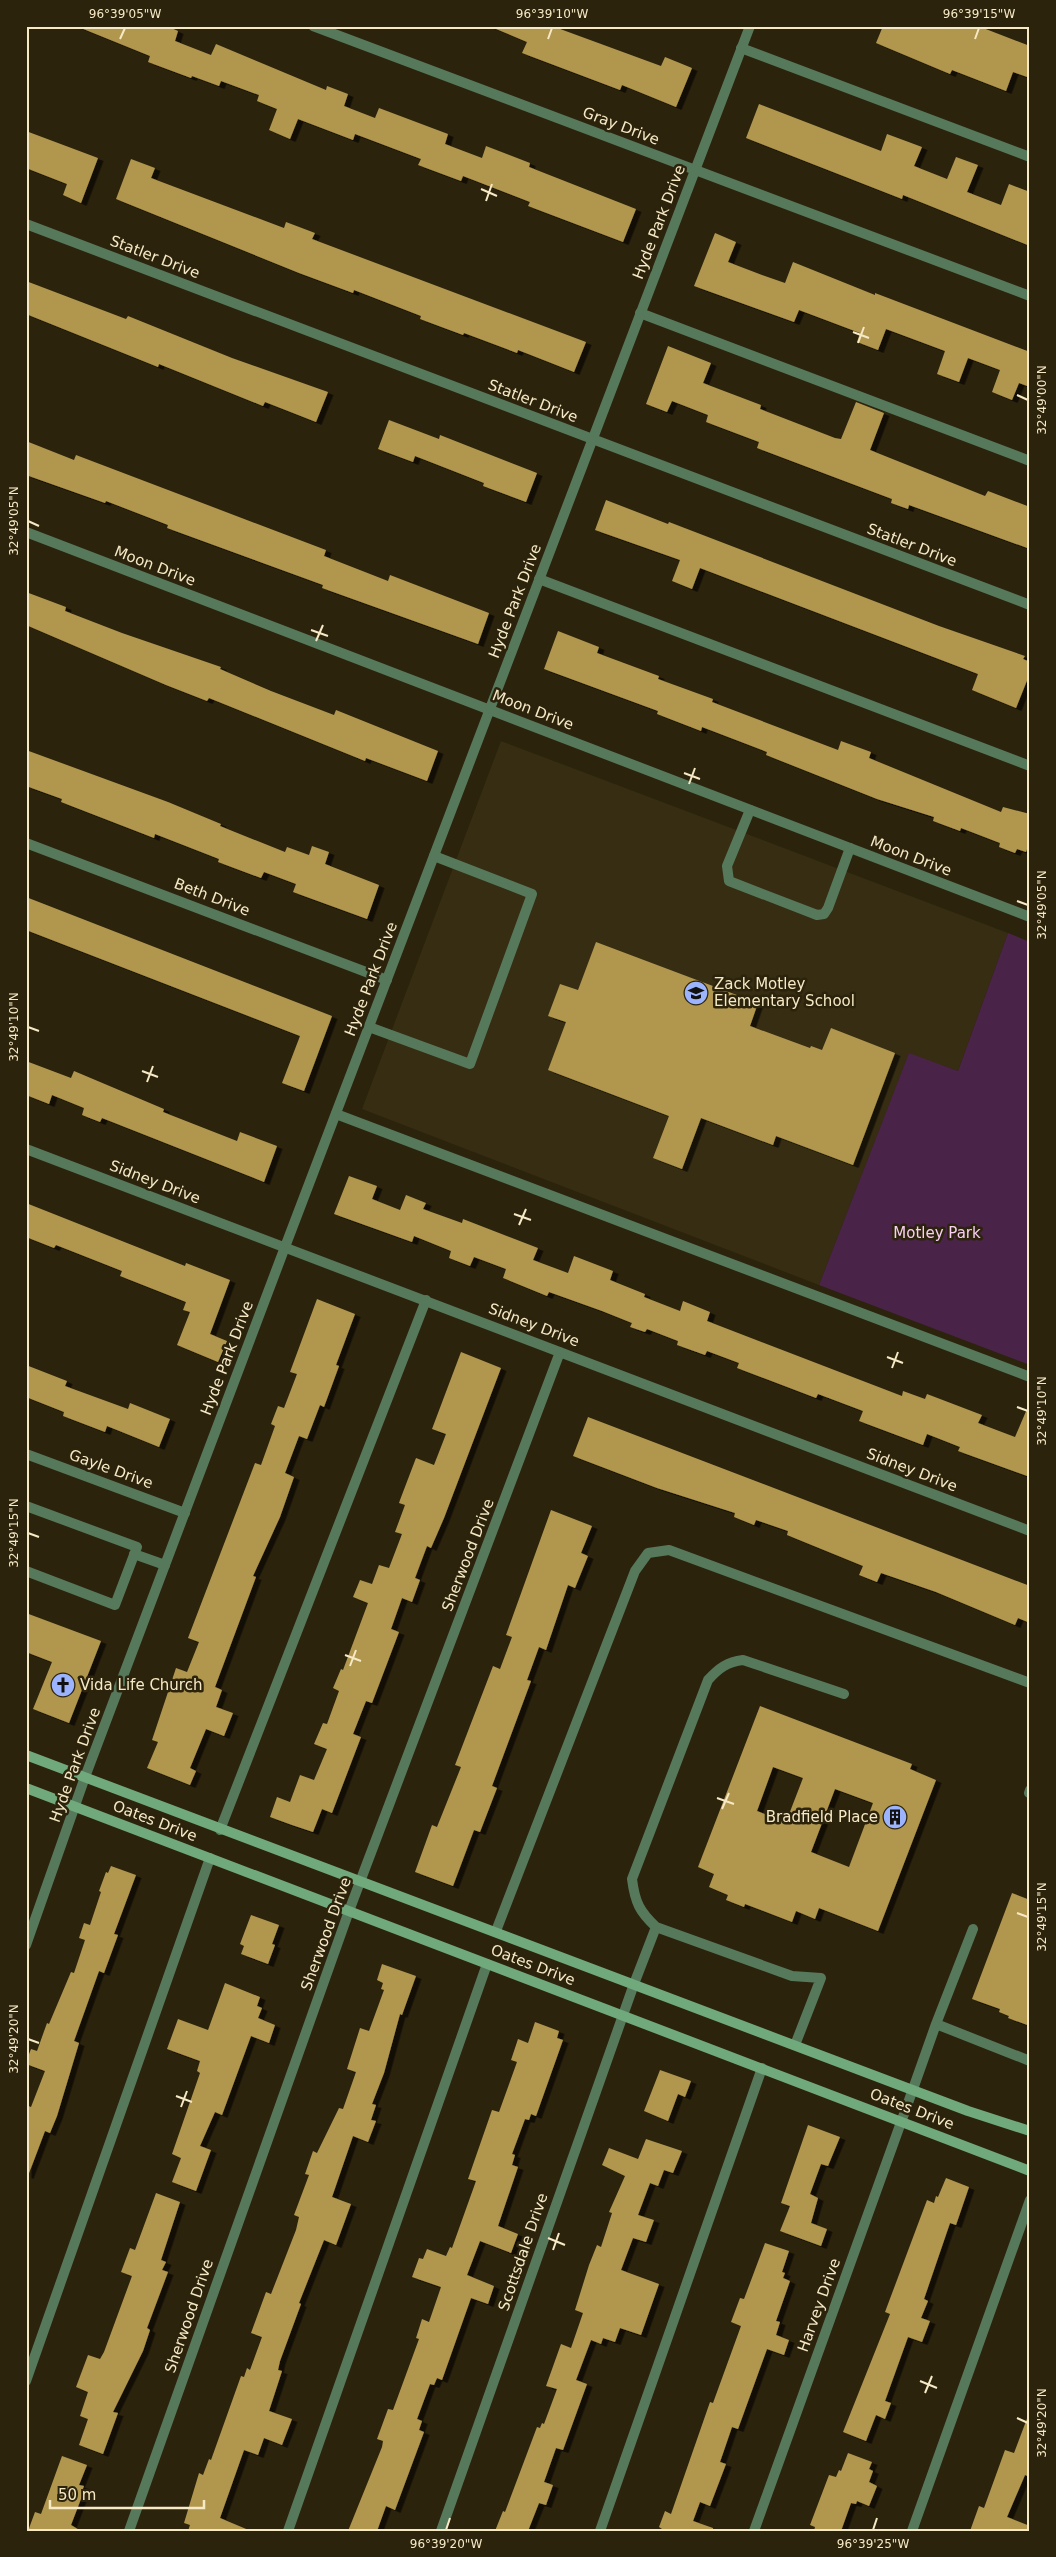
<svg xmlns="http://www.w3.org/2000/svg" width="1056" height="2557" font-family="'DejaVu Sans',sans-serif">
  <style>
    .built { fill: #362d12 }
    .green { fill: #4a2348 }
    .building { fill: #b1964d; fill-rule: evenodd; filter: url(#shadow) }
    .lines { fill: none; stroke-linecap: round; stroke-linejoin: round }
    .service { stroke: #56795c; stroke-width: 10 }
    .minor { stroke: #56795c; stroke-width: 10 }
    .tertiary { stroke: #56795c; stroke-width: 10 }
    .secondary { stroke: #70a97b; stroke-width: 10 }
    .ticks { fill: none; stroke: #f6e9c5; stroke-width: 2 }
    .labels { text-anchor: middle; stroke-width: 5; stroke-linejoin: round; paint-order: stroke }
    .street-label { font-size: 15px; fill: #f6e9c5; stroke: #2c230c }
    .poi-label { font-size: 15px; fill: #f6e9c5; stroke: #2c230c; text-anchor: start }
    .park-label { font-size: 15px; fill: #f8d0f3; stroke: #2c230c }
    .neatline { fill: none; stroke: #f6e9c5; stroke-width: 2 }
    .ticks-label { font-size: 12px; text-anchor: middle; fill: #f6e9c5 }
  </style>
  <defs>
    <filter id="shadow"><feDropShadow dx="5.5" dy="3" stdDeviation="0" flood-color="#0009"/></filter>
  </defs>
  <rect width="100%" height="100%" fill="#2c230c"/>
  <path class="built" d="M501,741L1008,933L958,1071L909,1054L819,1285L362,1109Z"/>
  <path class="green" d="M1008,933L1030,942V1365L819,1285L909,1053L958,1071Z"/>
  <path class="building" d="M76,26H167L178,31L175,41L211,55L216,44L326,90L327,86L348,94L344,106L375,118L379,108L448,134L445,144L482,158L486,146L530,163L529,167L636,209L623,242L528,206L530,202L463,176L461,181L418,165L421,159L355,134L353,140L298,119L290,139L269,130L277,109L257,101L259,95L221,81L219,86L192,76L191,78L148,62L150,56Z
    M489,26H552L661,66L665,57L692,68L676,107L622,85L620,90L522,53L527,42Z
    M883,26H978L1030,46V78L1013,72L1006,91L952,70L950,74L876,43Z
    M759,104L881,151L887,134L922,147L914,166L947,179L956,157L978,165L967,192L1001,205L1009,184L1030,192V246L903,195L902,199L746,138Z
    M26,131L98,158L81,203L63,195L67,184L26,168Z
    M131,159L155,168L151,178L284,228L286,222L315,233L312,239L586,342L574,372L518,350L517,353L464,333L463,335L420,319L421,316L354,290L353,293L299,273L116,199Z
    M715,233L736,242L728,262L762,275L785,283L793,262L875,295V293L1030,352V387L1019,383L1012,400L992,392L1000,370L968,358L959,382L937,374L945,351L886,329L878,350L857,342L860,333L799,310L794,322L694,286Z
    M26,281L126,319L128,316L232,358L328,392L316,422L265,402L263,406L159,364L158,367L26,314Z
    M668,346L711,363L703,383L761,405L760,409L835,438L841,439L856,402L884,413L870,450L985,496L988,491L1030,507V549L909,505L908,509L891,503L892,499L757,448L759,442L706,422L708,415L672,401L667,412L646,404Z
    M389,420L439,439L440,435L537,473L526,502L483,486L484,483L415,456L413,462L378,449Z
    M26,441L74,460L76,455L326,550L324,556L388,581L390,575L489,613L478,644L322,588L323,585L167,528L168,525L106,501L105,503L26,475Z
    M606,500L668,524L669,522L939,626L1025,656L1023,659L1030,662V673L1016,708L972,690L978,674L700,568L692,589L672,581L680,560L595,530Z
    M26,592L66,607L65,611L122,633L221,667L220,669L271,691L334,715L336,710L438,751L427,781L366,758L365,761L209,698L207,701L166,685L26,625Z
    M558,631L599,647L597,653L659,676L658,679L713,699L712,702L838,750L841,741L871,752L869,758L1001,812L1003,807L1030,814V841L1026,852L1017,849L1015,853L999,847L1000,843L961,828L960,831L933,821L934,817L877,799L766,755L767,752L702,727L701,731L657,714L658,711L544,669Z
    M26,750L168,802L221,824L220,826L285,852L287,847L309,855L312,846L329,852L325,864L379,885L367,919L293,892L296,884L264,872L261,878L218,862L219,859L155,834L154,838L61,802L62,799L26,786Z
    M26,897L332,1016L304,1091L282,1083L300,1036L26,930Z
    M596,942L758,1003L750,1026L810,1048L811,1046L822,1050L831,1028L895,1053L853,1165L776,1136L773,1145L701,1118L682,1169L653,1158L669,1116L548,1070L566,1022L548,1016L560,984L578,990Z
    M26,1061L71,1078L74,1071L164,1109L163,1112L237,1141L240,1132L277,1146L264,1182L102,1118L100,1122L82,1115L84,1108L52,1095L49,1104L26,1095Z
    M349,1176L377,1186L372,1199L400,1210L406,1195L426,1203L423,1209L462,1223L463,1219L538,1248L533,1260L568,1273L574,1256L613,1271L610,1280L645,1294L644,1297L680,1311L683,1301L710,1312L707,1321L902,1396L903,1391L925,1399L927,1394L982,1415L978,1423L1015,1437L1030,1402V1477L958,1451L960,1447L927,1434L923,1445L859,1421L863,1411L818,1394L816,1398L737,1368L739,1363L707,1351L705,1355L677,1345L678,1341L647,1329L645,1332L630,1327L632,1323L602,1311L549,1292L547,1296L503,1278L506,1269L474,1257L470,1266L449,1258L451,1251L414,1236L412,1242L334,1214Z
    M26,1203L185,1266L186,1263L230,1280L210,1334L227,1341L218,1362L177,1345L190,1312L183,1310L186,1302L120,1276L122,1271L56,1245L54,1248L26,1237Z
    M317,1299L355,1314L336,1365L339,1366L324,1407L320,1405L307,1439L299,1436L285,1473L294,1477L280,1517L253,1576L256,1577L215,1687L222,1690L216,1707L233,1713L224,1736L206,1729L190,1768L196,1771L190,1785L147,1768L158,1742L152,1740L176,1668L187,1672L199,1642L188,1638L255,1463L261,1465L275,1426L271,1424L278,1406L284,1408L297,1374L290,1372Z
    M461,1352L501,1368L444,1518L431,1548L427,1546L415,1578L420,1580L412,1602L402,1598L391,1629L399,1632L372,1703L366,1701L353,1734L361,1737L332,1813L322,1809L313,1832L292,1825L270,1817L277,1797L290,1802L300,1775L314,1780L327,1749L314,1744L323,1723L327,1724L339,1691L333,1688L341,1669L343,1670L368,1603L353,1597L360,1580L372,1584L379,1565L389,1568L402,1534L395,1532L405,1505L399,1503L400,1500L416,1458L434,1465L446,1434L432,1429Z
    M26,1365L67,1381L65,1386L128,1409L130,1403L170,1419L159,1447L107,1426L105,1432L63,1416L64,1412L26,1397Z
    M588,1417L1030,1586V1623L1018,1618L1015,1625L936,1592L881,1573L877,1582L859,1575L863,1566L787,1535L788,1531L756,1520L754,1525L734,1517L735,1513L657,1488L573,1456Z
    M551,1510L592,1526L581,1553L588,1556L575,1588L568,1585L546,1650L539,1647L527,1680L531,1681L492,1786L497,1788L480,1832L474,1830L453,1886L415,1872L432,1825L437,1827L461,1767L455,1765L493,1666L500,1669L512,1637L506,1635Z
    M26,1613L101,1641L69,1723L33,1709L52,1662L26,1652Z
    M760,1706L912,1764L910,1769L936,1780L878,1931L819,1908L815,1919L796,1911L792,1922L745,1904L744,1907L726,1900L728,1895L709,1887L714,1874L698,1867ZM773,1767L803,1778L786,1822L757,1811ZM835,1789L873,1803L849,1867L811,1852Z
    M111,1866L136,1875L114,1934L118,1935L104,1973L99,1971L74,2041L79,2043L57,2116L50,2133L45,2131L28,2176L26,2175V2105L31,2107L45,2071L26,2064V2062L31,2049L37,2051L47,2023L49,2024L71,1972L74,1973L85,1940L79,1938L84,1923L90,1925L101,1892L99,1891L106,1872L108,1873Z
    M1012,1893L1030,1900V2026L1008,2018L1009,2016L999,2012L1000,2009L972,1999Z
    M251,1915L279,1925L272,1944L275,1945L268,1964L241,1954L244,1946L240,1944Z
    M382,1964L416,1976L402,2015L400,2014L384,2073L372,2104L376,2105L371,2120L376,2121L368,2142L353,2136L332,2197L351,2204L336,2245L324,2240L299,2303L301,2304L280,2361L278,2370L282,2371L269,2411L292,2419L282,2445L264,2438L258,2455L244,2450L220,2518L251,2531H188L190,2525L184,2523L199,2473L203,2475L209,2459L211,2460L241,2376L244,2377L247,2368L250,2370L262,2337L251,2333L266,2292L271,2294L296,2230L299,2217L294,2215L309,2175L305,2174L313,2151L317,2153L339,2108L343,2109L356,2072L347,2069L360,2028L369,2031L384,1990L381,1989L383,1983L377,1980Z
    M225,1983L260,1997L257,2006L262,2008L258,2018L275,2025L269,2043L251,2036L222,2115L215,2112L200,2146L211,2150L196,2191L172,2182L181,2158L172,2154L200,2073L197,2071L200,2061L167,2049L178,2019L208,2030Z
    M535,2022L559,2031L557,2038L563,2040L536,2116L531,2114L529,2120L525,2119L512,2154L515,2155L512,2165L518,2167L498,2226L518,2234L511,2253L480,2241L467,2275L494,2286L488,2304L471,2298L442,2380L437,2378L434,2385L430,2384L417,2419L422,2421L419,2430L424,2432L395,2510L386,2506L377,2531H348L382,2447L383,2441L377,2439L388,2409L393,2410L419,2339L416,2338L422,2319L429,2322L441,2287L412,2277L419,2258L423,2259L427,2249L446,2256L450,2247L452,2248L476,2181L468,2179L492,2110L499,2112L517,2062L511,2060L518,2039L528,2043Z
    M660,2070L691,2081L685,2097L678,2094L668,2121L644,2111Z
    M808,2125L840,2137L828,2166L821,2164L810,2194L818,2198L811,2223L827,2229L821,2246L780,2231L790,2206L781,2203Z
    M646,2139L682,2151L673,2173L664,2170L658,2186L650,2183L638,2215L654,2220L646,2242L633,2238L621,2270L659,2284L641,2335L620,2328L615,2342L603,2338L601,2344L591,2340L576,2380L587,2384L563,2450L556,2448L544,2482L553,2485L546,2505L539,2503L528,2531H495L503,2511L505,2512L537,2427L540,2428L542,2423L544,2424L557,2389L546,2386L561,2344L571,2348L583,2313L575,2310L589,2265L597,2245L601,2247L612,2213L609,2212L625,2176L602,2165L609,2148L638,2159Z
    M946,2178L969,2187L956,2225L950,2223L924,2299L928,2301L921,2318L930,2321L922,2342L908,2337L885,2401L891,2403L885,2419L876,2415L866,2441L843,2432L890,2314L885,2312L927,2200L934,2203L936,2196L938,2197Z
    M156,2193L180,2202L161,2260L166,2262L162,2270L168,2272L147,2328L150,2330L143,2351L113,2412L118,2413L103,2454L79,2445L88,2419L80,2416L88,2392L76,2387L88,2355L100,2359L104,2352L132,2276L121,2272L130,2248L135,2250Z
    M765,2243L789,2251L782,2272L785,2273L783,2278L790,2281L776,2321L780,2322L776,2335L789,2340L784,2355L767,2349L738,2429L732,2427L720,2462L726,2464L710,2506L700,2502L693,2521L713,2528V2531H665L659,2527L665,2511L671,2514L710,2402L713,2403L741,2326L731,2322L740,2298L744,2299Z
    M1028,2416L1030,2477L1025,2475L1007,2517L1030,2526V2531H970L979,2506L984,2508L1005,2450L1014,2453Z
    M848,2453L872,2462L869,2469L873,2471L869,2482L877,2486L869,2506L857,2501L856,2504L851,2503L841,2531H814L815,2527L810,2525L829,2475L836,2477L839,2470L841,2471Z
    M62,2456L87,2465L79,2485L84,2486L82,2491H84L71,2525L81,2531H28L35,2512L41,2514Z"/>
  <g class="lines">
    <path class="service" d="M741,48L1030,157
      M640,313L1030,461
      M539,579L1030,766
      M750,810L727,866L729,881L817,915L824,914L828,908L850,848
      M369,1027L470,1064L532,894L434,856
      M336,1114L1030,1377
      M26,1506L137,1547L115,1605L26,1571
      M134,1554L165,1565
      M1029,1793L1030,1790
      M220,1830L426,1300
      M656,1927C640,1912 635,1903 632,1879L708,1680C719,1668 727,1662 743,1660L844,1694
      M496,1931L635,1571L648,1553L669,1550L1030,1683
      M634,1984L656,1927L792,1976L821,1978L795,2045
      M936,2024L973,1929
      M913,2089L936,2024L1030,2061
      M26,2381L210,1858
      M288,2531L487,1964
      M600,2531L762,2068
      M912,2531L1030,2200"/>
    <path class="minor" d="M313,26L1030,296
      M26,224L1030,605
      M26,843L387,980
      M26,1149L1030,1531
      M26,1454L185,1513
      M129,2531L349,1911L560,1352
      M441,2531L634,1984
      M754,2531L913,2089"/>
    <path class="tertiary" d="M26,532L1030,917
      M26,1945L85,1777L285,1247L750,26"/>
    <path class="secondary" d="M26,1755L968,2111L1030,2131
      M26,1788L1030,2171"/>
  </g>
  <path class="ticks" d="M120,39L125,28M548,39L552,28M975,39L979,28M481,189L497,196M486,201L492,184M853,332L869,338M858,343L864,327M1017,395L1028,400M28,521L39,526M311,630L328,636M316,641L323,625M684,773L700,779M689,784L695,768M1017,901L1028,905M28,1027L39,1031M142,1071L158,1077M147,1082L153,1066M514,1214L531,1220M519,1225L526,1209M887,1357L903,1363M892,1368L898,1352M1017,1407L1028,1411M28,1533L39,1537M345,1655L361,1661M350,1666L356,1650M717,1798L734,1804M722,1809L729,1793M1017,1913L1028,1917M28,2039L39,2043M176,2096L192,2102M181,2107L187,2091M548,2238L565,2245M553,2250L559,2233M920,2381L937,2388M925,2393L932,2376M1017,2418L1028,2423M446,2530L450,2518M873,2530L877,2518"/>
  <defs>
    <g id="school-disc" transform="scale(1.25)"><circle r="9.5" fill="#9cb4fd" stroke="#2c230c"/><path d="M0-5L7-2L0 1L-7-2ZM-4 1L0 2.5L4 1V4Q0 6-4 4Z" fill="#111"/></g>
    <g id="church-disc" transform="scale(1.25)"><circle r="9.5" fill="#9cb4fd" stroke="#2c230c"/><path d="M-1.2-6h2.4v3.5h3.3v2.4h-3.3V6h-2.4V-.1h-3.3v-2.4h3.3Z" fill="#111"/></g>
    <g id="building-disc" transform="scale(1.25)"><circle r="9.5" fill="#9cb4fd" stroke="#2c230c"/><path d="M-4-6H4V6H1V3H-1V6H-4ZM-2.5-4.3h1.7v1.8h-1.7ZM.8-4.3h1.7v1.8H.8ZM-2.5-1h1.7V.8h-1.7ZM.8-1h1.7V.8H.8Z" fill="#111"/></g>
  </defs>
  <g fill-rule="evenodd">
    <use href="#school-disc" x="696" y="993"/>
    <use href="#church-disc" x="63" y="1685"/>
    <use href="#building-disc" x="895" y="1817"/>
  </g>
  <g class="labels">
    <g class="street-label">
      <text transform="translate(621 126) rotate(21)" y="5">Gray Drive</text>
      <text transform="translate(659 222) rotate(-69)" y="5">Hyde Park Drive</text>
      <text transform="translate(155 257) rotate(21)" y="5">Statler Drive</text>
      <text transform="translate(533 401) rotate(21)" y="5">Statler Drive</text>
      <text transform="translate(912 545) rotate(21)" y="5">Statler Drive</text>
      <text transform="translate(155 566) rotate(21)" y="5">Moon Drive</text>
      <text transform="translate(515 601) rotate(-69)" y="5">Hyde Park Drive</text>
      <text transform="translate(533 710) rotate(21)" y="5">Moon Drive</text>
      <text transform="translate(911 856) rotate(21)" y="5">Moon Drive</text>
      <text transform="translate(212 897) rotate(21)" y="5">Beth Drive</text>
      <text transform="translate(371 979) rotate(-69)" y="5">Hyde Park Drive</text>
      <text transform="translate(155 1182) rotate(21)" y="5">Sidney Drive</text>
      <text transform="translate(534 1325) rotate(21)" y="5">Sidney Drive</text>
      <text transform="translate(227 1358) rotate(-69)" y="5">Hyde Park Drive</text>
      <text transform="translate(111 1469) rotate(20)" y="5">Gayle Drive</text>
      <text transform="translate(912 1470) rotate(21)" y="5">Sidney Drive</text>
      <text transform="translate(468 1555) rotate(-69)" y="5">Sherwood Drive</text>
      <text transform="translate(75 1765) rotate(-70)" y="5">Hyde Park Drive</text>
      <text transform="translate(155 1821) rotate(21)" y="5">Oates Drive</text>
      <text transform="translate(326 1934) rotate(-70)" y="5">Sherwood Drive</text>
      <text transform="translate(533 1965) rotate(21)" y="5">Oates Drive</text>
      <text transform="translate(912 2109) rotate(21)" y="5">Oates Drive</text>
      <text transform="translate(523 2252) rotate(-71)" y="5">Scottsdale Drive</text>
      <text transform="translate(819 2305) rotate(-70)" y="5">Harvey Drive</text>
      <text transform="translate(189 2316) rotate(-71)" y="5">Sherwood Drive</text>
    </g>
    <g class="poi-label">
      <text x="714" y="989">Zack Motley<tspan x="714" dy="17">Elementary School</tspan></text>
      <text x="80" y="1690">Vida Life Church</text>
      <text x="878" y="1822" text-anchor="end">Bradfield Place</text>
    </g>
    <g class="park-label">
      <text x="937" y="1238">Motley Park</text>
    </g>
  </g>
  <rect width="1056" height="2557" fill="none" stroke="#2c230c" stroke-width="55"/>
  <path d="M50 2500v8h154v-8" fill="none" stroke="#f6e9c5" stroke-width="2.5"/>
  <text x="58" y="2500" font-size="15" fill="#f6e9c5" stroke="#2c230c" stroke-width="4" paint-order="stroke">50 m</text>
  <rect x="28" y="28" width="1000" height="2502" class="neatline"/>
  <g class="ticks-label">
    <text x="125" y="18">96°39'05"W</text>
    <text x="552" y="18">96°39'10"W</text>
    <text x="979" y="18">96°39'15"W</text>
    <text transform="translate(1042 400) rotate(-90)" y="4">32°49'00"N</text>
    <text transform="translate(14 521) rotate(-90)" y="4">32°49'05"N</text>
    <text transform="translate(1042 905) rotate(-90)" y="4">32°49'05"N</text>
    <text transform="translate(14 1027) rotate(-90)" y="4">32°49'10"N</text>
    <text transform="translate(1042 1411) rotate(-90)" y="4">32°49'10"N</text>
    <text transform="translate(14 1533) rotate(-90)" y="4">32°49'15"N</text>
    <text transform="translate(1042 1917) rotate(-90)" y="4">32°49'15"N</text>
    <text transform="translate(14 2039) rotate(-90)" y="4">32°49'20"N</text>
    <text transform="translate(1042 2423) rotate(-90)" y="4">32°49'20"N</text>
    <text x="446" y="2548">96°39'20"W</text>
    <text x="873" y="2548">96°39'25"W</text>
  </g>
</svg>
